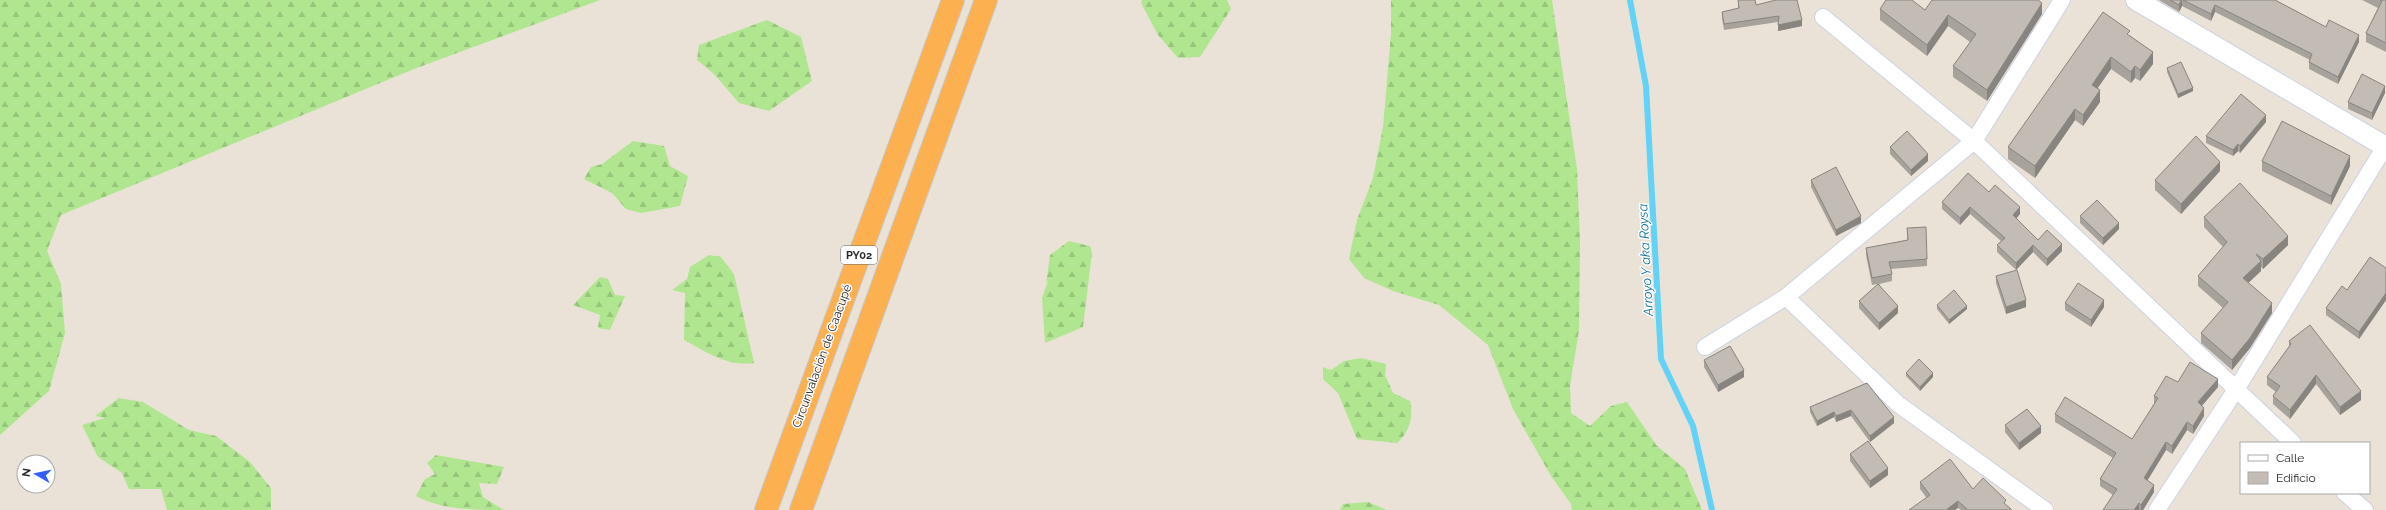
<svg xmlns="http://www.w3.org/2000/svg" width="2386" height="510" font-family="Raleway,sans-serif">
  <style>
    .forest { fill: url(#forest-firs) }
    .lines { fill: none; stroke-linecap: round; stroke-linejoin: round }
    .stream { stroke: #62d3f6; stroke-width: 6 }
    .minor-casing { stroke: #cdd1e2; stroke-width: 18 }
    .tertiary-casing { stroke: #cdd1e2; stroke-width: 22 }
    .trunk-casing { stroke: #c7c7c7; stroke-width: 24 }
    .minor { stroke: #fff; stroke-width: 16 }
    .tertiary { stroke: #fff; stroke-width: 20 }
    .trunk { stroke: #fcb04f; stroke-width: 22 }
    .wall { fill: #a7a29c }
    .shaded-wall { fill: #88847f }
    .building { fill: #c2bcb5; stroke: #88847f }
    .labels { text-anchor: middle; stroke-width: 3; stroke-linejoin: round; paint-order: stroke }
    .shield { fill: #fff; stroke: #686868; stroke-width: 1 }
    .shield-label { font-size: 11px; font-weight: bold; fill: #272727 }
    .street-label { font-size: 12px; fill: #272727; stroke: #fff }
    .water-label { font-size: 13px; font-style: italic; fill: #056e9e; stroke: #fff }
  </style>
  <defs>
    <pattern id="forest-firs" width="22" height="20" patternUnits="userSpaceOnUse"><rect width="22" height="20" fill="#b0e68f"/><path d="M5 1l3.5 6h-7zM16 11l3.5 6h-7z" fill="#97c57b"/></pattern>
  </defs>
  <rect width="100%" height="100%" fill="#ebe2d7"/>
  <path class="forest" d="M0,0H600L414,69L61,215L47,251L61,284L65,333L49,391L0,435Z
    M1142,0H1227L1231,9L1200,57L1178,58L1158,35L1141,3Z
    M1391,0H1552L1577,169L1580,242L1579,330L1570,386L1571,413L1590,426L1611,406L1627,402L1657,446L1685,469L1702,510H1572L1571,504L1551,476L1513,409L1488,345L1439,305L1393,291L1364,278L1349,259L1357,220L1373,178L1383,127L1391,33Z
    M767,20L801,37L812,81L769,111L739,103L714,74L697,60L699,45Z
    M633,141L664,146L670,166L688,176L680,206L641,213L626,209L612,193L584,179L591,167L602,164Z
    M1069,241L1090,246L1092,253L1083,327L1045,343L1042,298L1049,278L1046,284L1050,255Z
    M709,255L721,257L734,274L754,363C728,367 706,352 684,340L685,293L672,290L687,279L690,267Z
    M600,277L608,279L615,295L625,296L610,330L598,328L600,315L573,305Z
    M1361,358L1386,364L1385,375L1393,393L1410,401C1414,417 1409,433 1397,443L1357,439L1338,393L1323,379V367L1331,370L1344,361Z
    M119,398L143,402L189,430L216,436L250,462L271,488V510H167L161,489H129L122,473L98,457L82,425L105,418L95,416Z
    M436,455L504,467L497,484L479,483L483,497L504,510C475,510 441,510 416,496L425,479L435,474L427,463Z
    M1368,502L1387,510H1340L1343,504Z"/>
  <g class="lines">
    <path class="stream" d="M1630,0L1646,86L1661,359L1693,426L1712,510"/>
    <g class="minor-casing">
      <path id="minor" d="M1823,17L1974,141L2293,443
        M1786,297L1898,404L2045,510
        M1705,347L1786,297L1974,141L2062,0
        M2345,493L2365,510
        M2157,510L2237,388L2386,145"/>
    </g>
    <g class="tertiary-casing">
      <path id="tertiary" d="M2136,0L2386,147"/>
    </g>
    <g class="trunk-casing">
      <path id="trunk" d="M766,510L953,0
        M801,510L986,0"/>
    </g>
    <use href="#minor" class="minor"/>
    <use href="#tertiary" class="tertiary"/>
    <use href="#trunk" class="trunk"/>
  </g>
  <path class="wall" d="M1738,0L1756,5L1802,26L1778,31V22L1724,30L1722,18V12L1738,9Z
    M2159,0H2275L2326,27L2359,42L2338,84L2309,69V62L2310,60L2215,12L2211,21L2182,6L2179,12Z
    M2362,0H2386V52L2366,42V33L2378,8Z
    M1880,9L1925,10L2042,14L1987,101L1953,77V66L1970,42L1948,26L1927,56L1880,20Z
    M2130,35L2153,64L2140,81L2135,78L2131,83L2111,69L2097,89L2100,102L2083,126L2075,120L2035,178L2008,159V147Z
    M2167,68L2193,91L2178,98L2167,72Z
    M2385,93L2372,120L2348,109V102Z
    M2266,122L2240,153L2238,151L2233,156L2206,143V136Z
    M1890,147L1928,161L1911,176L1890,154Z
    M2262,161L2350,166L2331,205L2262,171Z
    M2220,171L2181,214L2155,190V180Z
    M1811,180L1861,223L1836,236L1811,187Z
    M1989,192L2020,214L2016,219L2038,240L2062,251L2047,266L2033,252L2016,270L1997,252V245L2001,241L1970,214L1960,225L1942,209V202Z
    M2080,216L2119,229L2103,245L2080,223Z
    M2204,217L2288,245L2263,269L2261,267V271L2248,283L2272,313L2250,348L2232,370L2201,343V333L2223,308L2198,286V276L2223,247L2204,227Z
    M1907,228L1927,259V266L1891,269L1892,274V281L1879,284L1898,313L1879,330L1859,308V301L1878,284L1872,285L1866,255V248L1907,240Z
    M2386,268V300L2359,339L2326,315V308L2347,290Z
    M1996,276L2026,307L2006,314L1996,283Z
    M2065,303L2104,307L2091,327L2065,310Z
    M1937,305L1967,309L1949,324L1937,309Z
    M2289,341L2361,400L2340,415L2316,384L2290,419L2273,404V396L2276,392L2267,385V377L2289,347Z
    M1704,360L1744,377L1718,392L1704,367Z
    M1906,373L1933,377L1920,391L1906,376Z
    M2178,382L2218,387L2202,406L2204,416L2193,434L2187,430L2172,454L2166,450L2147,481L2154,492L2143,510H2103L2113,495L2100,486V479L2113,458L2055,422V414L2132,439L2154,404V396Z
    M1867,383L1894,423L1870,442L1851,416L1836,422L1834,417L1817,426L1810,412V407Z
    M2005,425L2041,433L2019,450L2005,432Z
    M1850,454L1888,475L1870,488L1850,461Z
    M1920,482L1973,489L2006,505L2012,510H1961L1958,508L1926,497L1920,489Z"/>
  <path class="shaded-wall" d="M2182,0V6L2179,12V5Z
    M2042,3V14L1987,101V90Z
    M2215,5V12L2211,21V14Z
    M1948,15V26L1927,56V45Z
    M1802,20V26L1778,31V25Z
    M2359,35V42L2338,84V77Z
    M2153,52V64L2140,81V70Z
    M2111,57V69L2092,96V85Z
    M2135,66V78L2131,83V72Z
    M2385,86V93L2372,120V113Z
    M2193,88V91L2178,98V94Z
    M2100,90V102L2083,126V115Z
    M2075,109V120L2035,178V166Z
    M2266,115V122L2240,153V146Z
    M2238,144V151L2233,156V150Z
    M1928,154V161L1911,176V170Z
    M2350,156V166L2331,205V196Z
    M2220,162V171L2181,214V204Z
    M1970,207V214L1960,225V218Z
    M2020,207V214L2013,222V215Z
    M1861,216V223L1836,236V230Z
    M2119,223V229L2103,245V238Z
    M2288,236V245L2263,269V259Z
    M2062,244V251L2047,266V259Z
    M2033,245V252L2016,270V263Z
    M2261,261V271L2243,288V278Z
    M2386,293V300L2359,339V332Z
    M2026,300V307L2006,314V307Z
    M2104,300V307L2091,327V320Z
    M2272,303V313L2250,348L2232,370V360Z
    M1898,306V313L1879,330V323Z
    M1967,306V309L1949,324V320Z
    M1744,370V377L1718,392V385Z
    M1933,373V377L1920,391V387Z
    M2316,375V384L2290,419V410Z
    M2218,379V387L2198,410V402Z
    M2361,391V400L2340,415V407Z
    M2204,408V416L2193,434V426Z
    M1851,410V416L1836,422V416Z
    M1834,412V417L1817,426V421Z
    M1894,417V423L1870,442V436Z
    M2187,422V430L2172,454V446Z
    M2041,426V433L2019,450V443Z
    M2166,442V450L2144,486V478Z
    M1888,468V475L1870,488V481Z
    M2154,485V492L2143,510H2141V505Z
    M1958,501V508L1955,510H1946Z
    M2139,503V510H2134Z"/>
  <path class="building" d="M1738,0H1755L1756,5L1776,0H1797L1802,20L1778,25L1779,16L1724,24L1722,12L1739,8Z
    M1886,0H1912L1925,10L1932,0H2038L2042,3L1987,90L1953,66L1976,34L1948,15L1927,45L1880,9Z
    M2170,0H2181L2179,5Z
    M2183,0H2275L2326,27L2329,20L2359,35L2338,77L2309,62L2312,54L2215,5L2211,14Z
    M2380,0H2386V43L2366,33L2382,1Z
    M2103,12L2130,31L2127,34L2153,52L2140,70L2135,66L2131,72L2111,57L2092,85L2100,90L2083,115L2075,109L2035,166L2008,147Z
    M2181,62L2193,88L2178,94L2167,68Z
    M2362,74L2385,86L2372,113L2348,102Z
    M2241,94L2266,115L2240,146L2238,144L2233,150L2206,136Z
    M2282,121L2350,156L2331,196L2262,161Z
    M1907,131L1928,154L1911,170L1890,147Z
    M2196,136L2220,162L2181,204L2155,180Z
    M1836,167L1861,216L1836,230L1811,180Z
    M1968,173L1989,192L1995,185L2020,207L2013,215L2038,240L2047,230L2062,244L2047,259L2033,245L2016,263L1997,245L2005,238L1970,207L1960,218L1942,202Z
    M2240,183L2288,236L2263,259L2256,254L2261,261L2243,278L2272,303L2250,338L2232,360L2201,333L2228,302L2198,276L2227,242L2204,217Z
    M2097,200L2119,223L2103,238L2080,216Z
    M1926,227L1927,259L1889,262L1892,274L1872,278L1866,248L1908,240L1907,228Z
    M2370,257L2386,268V293L2359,332L2326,308L2342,286L2347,290Z
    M2017,270L2026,300L2006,307L1996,276Z
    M2078,283L2104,300L2091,320L2065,303Z
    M1878,284L1898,306L1879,323L1859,301Z
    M1954,290L1967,306L1949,320L1937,305Z
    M2310,325L2361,391L2340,407L2316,375L2290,410L2273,396L2280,386L2267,377L2291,344L2289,341Z
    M1730,346L1744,370L1718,385L1704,360Z
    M1919,359L1933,373L1920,387L1906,373Z
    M2190,362L2218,379L2198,402L2204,408L2193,426L2187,422L2172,446L2166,442L2144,478L2154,485L2141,505L2139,503L2134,510H2103L2117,489L2100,479L2116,453L2055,414L2065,397L2132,439L2158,398L2154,396L2166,376L2178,382Z
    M1867,383L1894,417L1870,436L1851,410L1836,416L1834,412L1817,421L1810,407Z
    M2027,409L2041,426L2019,443L2005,425Z
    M1868,441L1888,468L1870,481L1850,454Z
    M1950,459L1973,489L1983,478L2006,500L2004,503L2012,510H1968L1958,501L1946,510H1909L1930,495L1920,482Z"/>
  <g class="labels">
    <rect class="shield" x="841" y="246" width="36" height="18" rx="3"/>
    <g class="shield-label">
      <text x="859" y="259">PY02</text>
    </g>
    <g class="street-label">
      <text transform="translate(822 356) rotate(-70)" y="4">Circunvalación de Caacupé</text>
    </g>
    <g class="water-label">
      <text transform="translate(1645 260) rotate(-93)" y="5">Arroyo Y aka Roysa</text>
    </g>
  </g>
  <rect x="2240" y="442" width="130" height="52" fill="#ffffff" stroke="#a9a9a9"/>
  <rect x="2248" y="455" width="20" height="6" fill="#ffffff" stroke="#a9a9a9"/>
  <text x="2276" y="462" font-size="12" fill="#272727">Calle</text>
  <rect x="2248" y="472" width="20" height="12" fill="#c2bcb5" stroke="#a9a9a9"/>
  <text x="2276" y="482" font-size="12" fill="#272727">Edificio</text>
  <g transform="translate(36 474) rotate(279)"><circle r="19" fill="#ffffff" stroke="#a9a9a9"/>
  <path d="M0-3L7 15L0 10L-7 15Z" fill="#315eff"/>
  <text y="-6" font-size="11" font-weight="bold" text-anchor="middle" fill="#272727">N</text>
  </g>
</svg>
